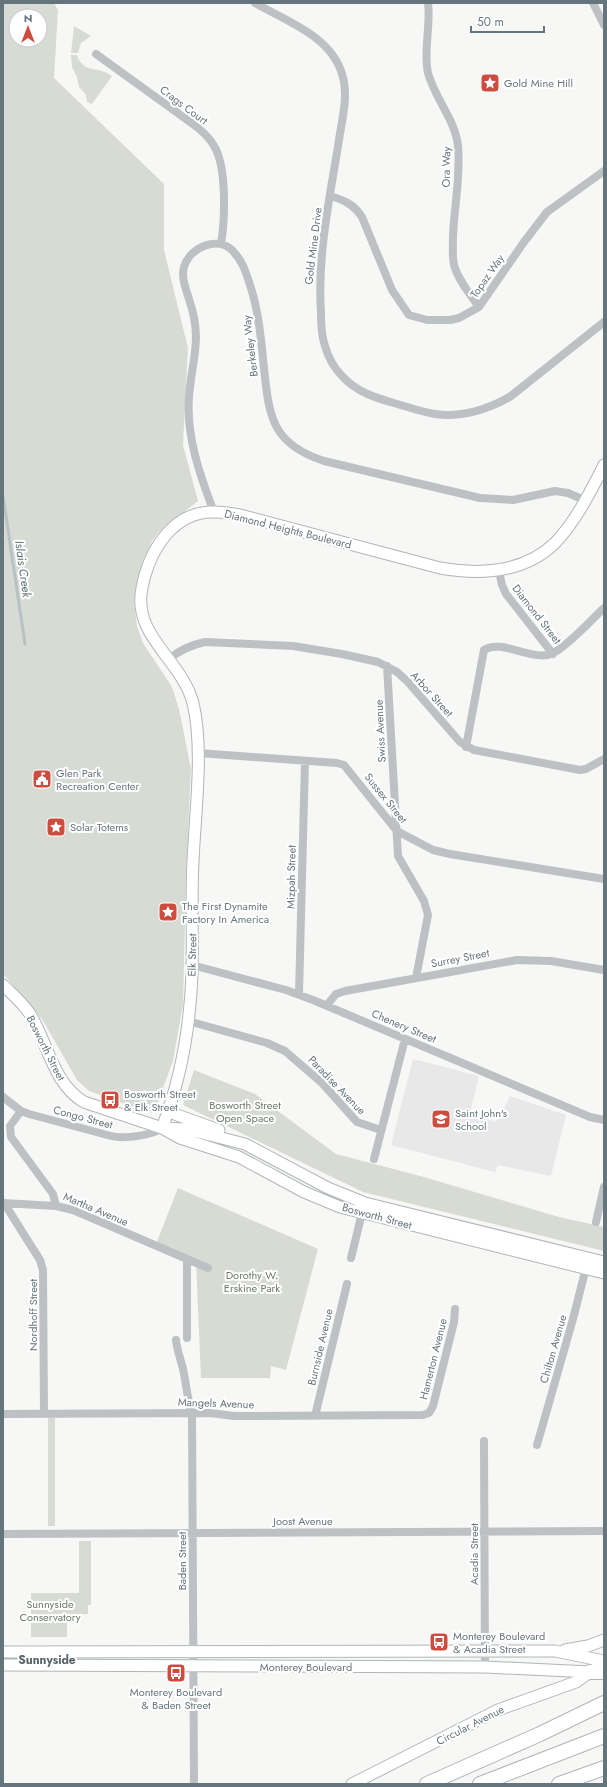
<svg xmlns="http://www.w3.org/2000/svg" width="607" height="1787" font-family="Jost,sans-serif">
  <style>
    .built { fill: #e8e8e8 }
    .green { fill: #d8dbd4; fill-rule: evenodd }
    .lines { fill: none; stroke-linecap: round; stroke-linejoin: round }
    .stream { stroke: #b6c2c4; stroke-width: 3 }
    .secondary-casing { stroke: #afb6b9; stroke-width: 13 }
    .highway-casing { stroke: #b1b5b7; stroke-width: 16 }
    .street { stroke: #bdc1c4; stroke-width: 8 }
    .secondary { stroke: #fff; stroke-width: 11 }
    .highway { stroke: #fff; stroke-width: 14 }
    .labels { text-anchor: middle; stroke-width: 4; stroke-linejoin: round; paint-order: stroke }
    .poi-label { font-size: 11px; fill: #66757c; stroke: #fff; text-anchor: start }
    .street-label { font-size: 11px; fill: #66757c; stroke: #fff }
    .park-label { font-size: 11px; fill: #6e7a68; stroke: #fff }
    .water-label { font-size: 12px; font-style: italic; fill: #607477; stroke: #fff }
    .neighbourhood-label { font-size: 12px; font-weight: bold; fill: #576368; stroke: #fff }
  </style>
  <rect width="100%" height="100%" fill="#f7f7f5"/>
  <path class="built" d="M413,1059L479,1076L470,1113L495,1122L500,1117L510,1096L566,1115L551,1176L498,1165L495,1172L391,1145Z"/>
  <path class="green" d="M3,3H56L55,5L58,10L54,78L164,184V250L188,348L183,445L198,501L159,532L152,541L140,572L134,604L137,626L143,643L172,687L179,709L191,769L186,875L183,1004L173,1061L155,1110L150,1113L89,1091L77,1080L42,1019L3,974ZM16,16H40V40H16Z
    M74,26L91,36L81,43L78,53H71Z
    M71,55H77C84,75 98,65 112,76L92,104L87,102L86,95L79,87L77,77L72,67Z
    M194,1070L255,1094L336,1154L424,1177L559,1217L604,1227V1251L363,1192L183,1105Z
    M178,1188L318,1249L286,1370L271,1366L270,1378H201L196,1261L156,1244Z
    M48,1418H55V1526H48Z
    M79,1541H91V1605H88V1614L67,1615V1637H31V1593H79Z"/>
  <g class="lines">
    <path class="stream" d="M3,496L25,644"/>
    <g class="secondary-casing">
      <path id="secondary" d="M3,985C12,994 23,1003 30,1014C48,1043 53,1084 84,1102L162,1128L180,1138L239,1157L304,1192L340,1207L604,1273
        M168,1111L177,1115L219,1130
        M162,1128C181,1079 190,1027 192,974C193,936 191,899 193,861C195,814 204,749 193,703C182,660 132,636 142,588C149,551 173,510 216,512C224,512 232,514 240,515L440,568C480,575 524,573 555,543C576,521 591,491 604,465
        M165,1128L186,1129L245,1144L328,1188L365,1203L604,1262
        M565,1650L588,1646L604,1640
        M3,1652L555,1651L604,1661
        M3,1665L485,1667L590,1672
        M352,1784L498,1710L576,1682L593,1670"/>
    </g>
    <g class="highway-casing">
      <path id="highway" d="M590,1672H604
        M427,1784L540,1734L604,1703
        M480,1784L604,1736
        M559,1784L604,1768"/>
    </g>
    <path class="street" d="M255,3C286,21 331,36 342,74C349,95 342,119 339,140C330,197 317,255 321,313C321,324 321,335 325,346C328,357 335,369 343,377C357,392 376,398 394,403C408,407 421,412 435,414C461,418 490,409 511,396L604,322
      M428,3C431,26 423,50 428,73C435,99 455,119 458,146C461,176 454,207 453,237C453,247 452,256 454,265C458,280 470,294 479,307
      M593,3L604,25
      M96,54L197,127C204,133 210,138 214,146C227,166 225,220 221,244
      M330,196C345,200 354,205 362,217L392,290L409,315L427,320H450L459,318L479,307L524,242L547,212L604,171
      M214,512C200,476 186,436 189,397C192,358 203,340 189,299C186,289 181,278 184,267C190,247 217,236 232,250C242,260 246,272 250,285C259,312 261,340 264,368C269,417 272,444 324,461L480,498L513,500L555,491L568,493L584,500
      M499,571L502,585L506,594L553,654
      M169,659C180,650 190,645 205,642L293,646L342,654L378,662L397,672L407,681L460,742L474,750L580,770L586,769L604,759
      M387,666L398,856L424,901L428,915L416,978
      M466,747L484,650C501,638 535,663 553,653C568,646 591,620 604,608
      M198,753L337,763L344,765L348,770L397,831L433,850L450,854L604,879
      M192,965L286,990L313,1000L590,1117L604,1120
      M299,994L305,761
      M327,1005L336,994L345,991L517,960L551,961L604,970
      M188,1021L267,1043L285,1051L322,1083L357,1122L381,1130
      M3,1097L21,1111L29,1114L111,1136C123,1139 152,1136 162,1128
      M21,1111L10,1126L11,1137L53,1194L56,1206L73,1210L208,1268
      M374,1159L405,1039
      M3,1203L56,1206
      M4,1203L40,1260L43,1270L44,1414
      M596,1222L604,1187
      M351,1258L362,1213
      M187,1259V1338
      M176,1340C177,1352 182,1362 184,1374C187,1389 187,1398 192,1413L194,1784
      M3,1414L210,1413L234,1416L423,1415L429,1413L433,1406L454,1322L455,1309
      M315,1416L347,1284
      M484,1441L485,1667
      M537,1445L573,1319L587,1264
      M3,1534L604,1531"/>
    <use href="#secondary" class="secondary"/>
    <use href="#highway" class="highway"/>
  </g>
  <defs>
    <g id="sight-square" transform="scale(1)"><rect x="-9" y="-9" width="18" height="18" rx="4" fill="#ce4c3e" stroke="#fff"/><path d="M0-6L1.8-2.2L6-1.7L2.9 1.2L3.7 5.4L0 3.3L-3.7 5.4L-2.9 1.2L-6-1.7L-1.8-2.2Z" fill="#fff"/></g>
    <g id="civic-square" transform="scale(1)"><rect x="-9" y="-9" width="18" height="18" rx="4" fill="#ce4c3e" stroke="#fff"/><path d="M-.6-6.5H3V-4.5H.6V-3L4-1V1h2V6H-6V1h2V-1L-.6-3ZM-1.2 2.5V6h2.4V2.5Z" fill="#fff"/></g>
    <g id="bus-square" transform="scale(1)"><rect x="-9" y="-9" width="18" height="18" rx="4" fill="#ce4c3e" stroke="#fff"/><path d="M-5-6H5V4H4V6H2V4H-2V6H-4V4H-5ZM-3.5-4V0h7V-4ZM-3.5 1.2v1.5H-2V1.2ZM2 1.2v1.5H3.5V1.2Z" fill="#fff"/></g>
    <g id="school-square" transform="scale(1)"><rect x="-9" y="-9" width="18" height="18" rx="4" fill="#ce4c3e" stroke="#fff"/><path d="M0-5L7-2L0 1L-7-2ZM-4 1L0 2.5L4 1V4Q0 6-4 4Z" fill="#fff"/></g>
  </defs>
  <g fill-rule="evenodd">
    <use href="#sight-square" x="490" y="83"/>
    <use href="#civic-square" x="42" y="779"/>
    <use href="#sight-square" x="56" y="827"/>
    <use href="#sight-square" x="168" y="912"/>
    <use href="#bus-square" x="110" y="1100"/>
    <use href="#school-square" x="441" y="1119"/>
    <use href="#bus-square" x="439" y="1642"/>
    <use href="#bus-square" x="176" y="1673"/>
  </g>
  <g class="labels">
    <g class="poi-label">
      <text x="504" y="87">Gold Mine Hill</text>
      <text x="56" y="777">Glen Park<tspan x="56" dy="13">Recreation Center</tspan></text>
      <text x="70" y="831">Solar Totems</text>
      <text x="182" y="910">The First Dynamite<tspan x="182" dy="13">Factory In America</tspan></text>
      <text x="124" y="1098">Bosworth Street<tspan x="124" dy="13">&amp; Elk Street</tspan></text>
      <text x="455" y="1117">Saint John's<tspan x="455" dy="13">School</tspan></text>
      <text x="453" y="1640">Monterey Boulevard<tspan x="453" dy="13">&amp; Acadia Street</tspan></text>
      <text x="176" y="1696" text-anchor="middle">Monterey Boulevard<tspan x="176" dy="13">&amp; Baden Street</tspan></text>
    </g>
    <g class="street-label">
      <text transform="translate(184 105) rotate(37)" y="4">Crags Court</text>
      <text transform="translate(446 167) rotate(-89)" y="4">Ora Way</text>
      <text transform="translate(313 246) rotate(-83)" y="4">Gold Mine Drive</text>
      <text transform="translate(487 276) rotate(-55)" y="4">Topaz Way</text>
      <text transform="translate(250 346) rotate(-97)" y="4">Berkeley Way</text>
      <text transform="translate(288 529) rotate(14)" y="4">Diamond Heights Boulevard</text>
      <text transform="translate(537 614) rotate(52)" y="4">Diamond Street</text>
      <text transform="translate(432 694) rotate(48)" y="4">Arbor Street</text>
      <text transform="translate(380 731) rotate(-93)" y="4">Swiss Avenue</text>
      <text transform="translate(386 798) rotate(51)" y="4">Sussex Street</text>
      <text transform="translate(291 877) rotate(-89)" y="4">Mizpah Street</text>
      <text transform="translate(192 955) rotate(-89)" y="4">Elk Street</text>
      <text transform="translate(460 958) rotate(-11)" y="4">Surrey Street</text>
      <text transform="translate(404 1026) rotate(23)" y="4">Chenery Street</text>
      <text transform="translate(46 1048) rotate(63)" y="4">Bosworth Street</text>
      <text transform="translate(337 1085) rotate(46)" y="4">Paradise Avenue</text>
      <text transform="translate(83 1117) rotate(15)" y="4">Congo Street</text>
      <text transform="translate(96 1209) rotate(23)" y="4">Martha Avenue</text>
      <text transform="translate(377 1216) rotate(15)" y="4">Bosworth Street</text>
      <text transform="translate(33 1315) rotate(-90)" y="4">Nordhoff Street</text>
      <text transform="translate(320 1347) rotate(-77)" y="4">Burnside Avenue</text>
      <text transform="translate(553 1349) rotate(-74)" y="4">Chilton Avenue</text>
      <text transform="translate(433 1359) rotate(-76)" y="4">Hamerton Avenue</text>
      <text transform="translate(216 1403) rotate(2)" y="4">Mangels Avenue</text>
      <text x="303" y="1525">Joost Avenue</text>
      <text transform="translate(474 1554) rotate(-90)" y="4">Acadia Street</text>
      <text transform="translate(182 1561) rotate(-90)" y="4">Baden Street</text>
      <text x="306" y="1671">Monterey Boulevard</text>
      <text transform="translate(470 1725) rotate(-27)" y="4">Circular Avenue</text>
    </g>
    <g class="park-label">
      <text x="245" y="1109">Bosworth Street<tspan x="245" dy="13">Open Space</tspan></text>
      <text x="252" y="1279">Dorothy W.<tspan x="252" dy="13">Erskine Park</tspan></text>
      <text x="50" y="1608">Sunnyside<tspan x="50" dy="13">Conservatory</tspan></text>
    </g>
    <g class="water-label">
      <text transform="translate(23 569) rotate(82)" y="4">Islais Creek</text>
    </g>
    <g class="neighbourhood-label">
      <text x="47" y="1664">Sunnyside</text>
    </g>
  </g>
  <rect width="607" height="1787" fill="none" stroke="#66757c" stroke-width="8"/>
  <g transform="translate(28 28)"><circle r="19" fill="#ffffff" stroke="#c2c8cb"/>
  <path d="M0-3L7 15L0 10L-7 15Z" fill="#ce4c3e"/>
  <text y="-6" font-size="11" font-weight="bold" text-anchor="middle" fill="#66757c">N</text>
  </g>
  <path d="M471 26v6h73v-6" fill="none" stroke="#66757c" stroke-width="2"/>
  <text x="477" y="26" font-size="12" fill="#66757c" stroke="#ffffff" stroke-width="3" paint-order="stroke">50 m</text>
</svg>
